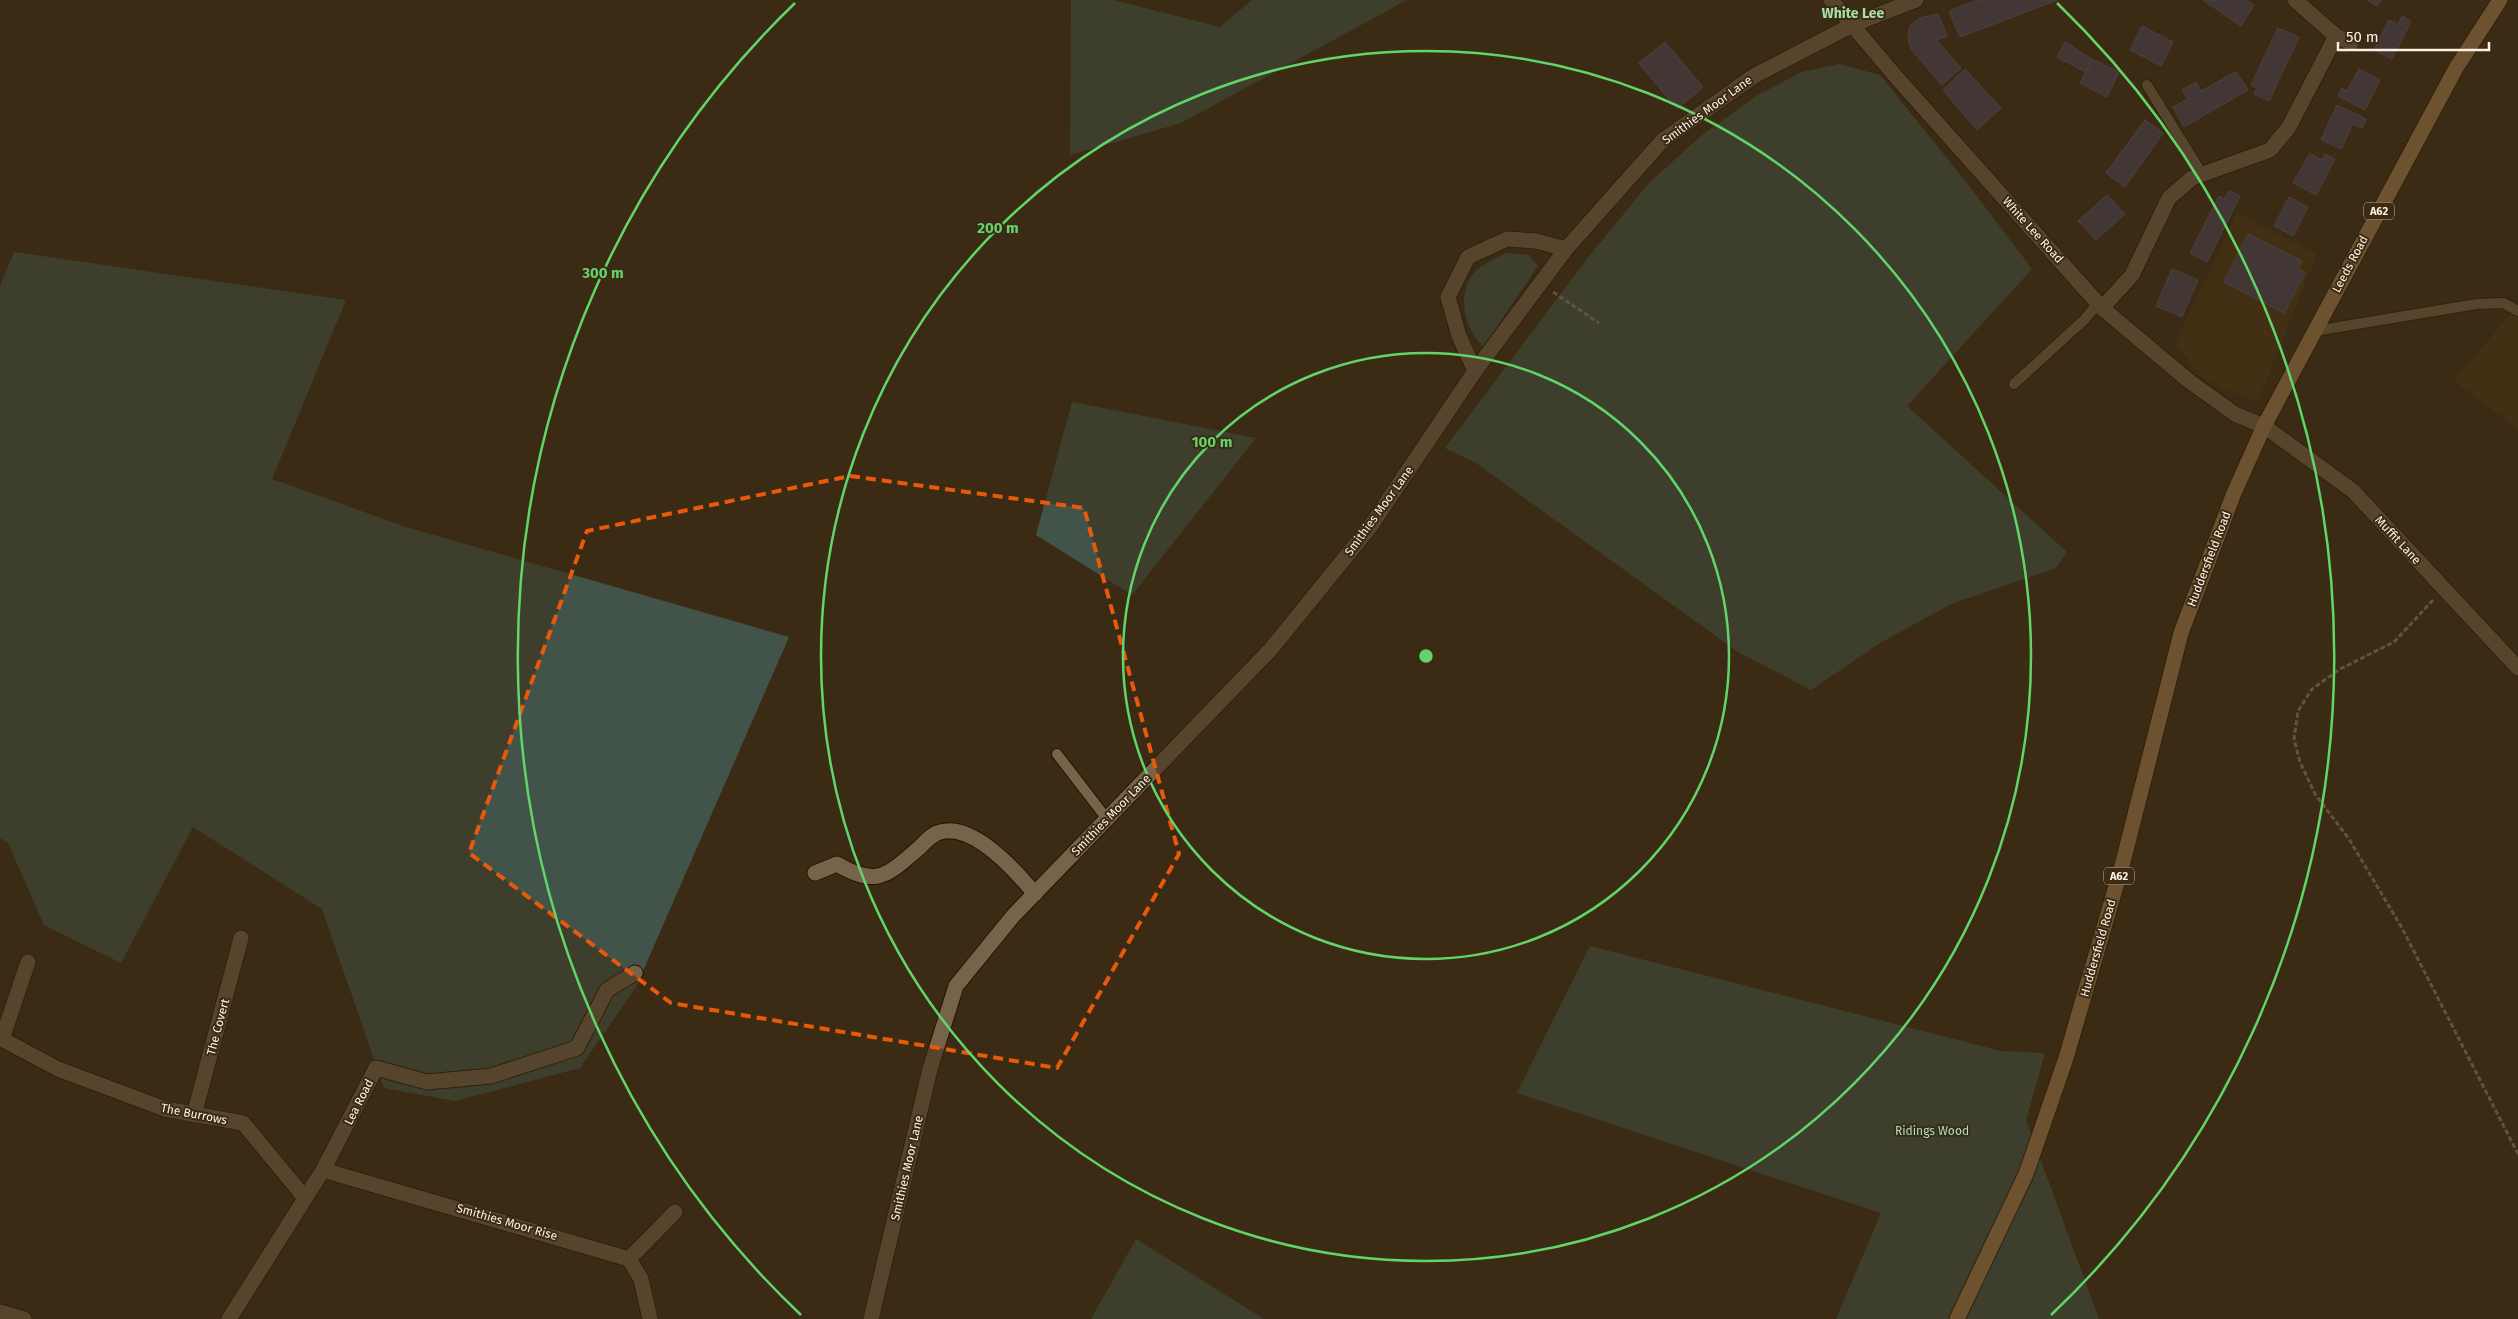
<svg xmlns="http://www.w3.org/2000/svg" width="2518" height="1319" font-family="'Fira Sans',sans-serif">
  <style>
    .built { fill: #493315 }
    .green { fill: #42544a }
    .building { fill: #4c455f; stroke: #615975 }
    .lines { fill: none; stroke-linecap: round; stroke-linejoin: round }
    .lane-casing { stroke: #231300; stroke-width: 12 }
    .street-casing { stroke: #231300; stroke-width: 17 }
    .secondary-casing { stroke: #231300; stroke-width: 17 }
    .primary-casing { stroke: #231300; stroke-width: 17 }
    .path { stroke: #8f816e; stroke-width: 3; stroke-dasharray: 5 2.5; stroke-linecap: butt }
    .lane { stroke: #77634a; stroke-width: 10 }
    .street { stroke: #77634a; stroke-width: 15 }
    .secondary { stroke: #77634a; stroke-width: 15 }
    .primary { stroke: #a98152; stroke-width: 15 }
    .marked { fill: none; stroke: #e8590c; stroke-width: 4; stroke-dasharray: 10 6; stroke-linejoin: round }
    .ring { fill: none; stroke: #61d56a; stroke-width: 2.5 }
    .labels { text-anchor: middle; stroke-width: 4; stroke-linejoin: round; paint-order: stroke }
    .shield { fill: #3c2b14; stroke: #c2b6a5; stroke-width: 1 }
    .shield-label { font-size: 11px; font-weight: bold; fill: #fcf1e3 }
    .street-label { font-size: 12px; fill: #fcf1e3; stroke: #3c2b14 }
    .park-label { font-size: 12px; fill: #a6dec0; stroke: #3c2b14 }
    .neighbourhood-label { font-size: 14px; font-weight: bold; fill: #a5e0a6; stroke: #3c2b14 }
    .centre { fill: #61d56a; stroke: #3c2b14; stroke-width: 2.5 }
    .ring-label { font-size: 15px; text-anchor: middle; font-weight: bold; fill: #61d56a; stroke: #3c2b14; stroke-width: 4; stroke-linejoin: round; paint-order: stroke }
  </style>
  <rect width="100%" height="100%" fill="#3c2b14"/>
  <path class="built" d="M2237,213L2317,254L2257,403L2205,380L2175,344Z
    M2518,305V429L2454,381Z"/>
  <path class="green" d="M1071,0H1113L1220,27L1252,0H1407L1181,123L1070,155Z
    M1839,64L1880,75L1970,187L2032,269L1907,406L2067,552L2056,568L1951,604L1880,643L1811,690L1738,652L1476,463L1445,448L1590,255L1649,183L1702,135L1758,95L1802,72Z
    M14,252L346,300L272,479L406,527L789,637L636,987L580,1068L455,1101L384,1088L322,909L193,827L121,963L44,925L8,843L0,838V286Z
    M1506,253L1528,255L1538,266L1483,347C1466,329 1457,301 1471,277C1477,266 1495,259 1506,253Z
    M1072,402L1256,438L1132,595L1036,535Z
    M1590,946L2001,1051L2045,1053L2026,1120L2099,1319H1836L1881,1213L1517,1093Z
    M1136,1239L1264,1319H1091Z"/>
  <path class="building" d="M1978,0H2057L1960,37L1949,11Z
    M2203,0H2246L2254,5L2241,26Z
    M2367,0H2381L2377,6Z
    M1938,14L1947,36L1937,40L1961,68L1942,85L1911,49L1908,37L1910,26L1920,18Z
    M2402,16L2411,21L2392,59L2374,50L2389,20L2398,25Z
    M2142,26L2173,42L2161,66L2130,50Z
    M2278,28L2299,37L2269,101L2254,94L2257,88L2251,85Z
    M1665,42L1703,87L1677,109L1639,63Z
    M2065,42L2092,59L2086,72L2057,57Z
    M2092,59L2119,72L2107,97L2080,83Z
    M1965,69L2001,108L1977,130L1943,90Z
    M2359,69L2380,80L2365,110L2338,96L2342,88L2347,91Z
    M2236,72L2248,90L2184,127L2173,107L2188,99L2182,90L2196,82L2201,91Z
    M2337,105L2366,119L2362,128L2353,124L2341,149L2321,140Z
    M2145,120L2163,133L2125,187L2106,173Z
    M2310,153L2322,160L2325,154L2335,159L2316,195L2293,183Z
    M2229,191L2240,196L2207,262L2190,253L2219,196L2224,199Z
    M2107,195L2125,214L2096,240L2078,221Z
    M2289,197L2308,207L2293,236L2274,226Z
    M2248,234L2302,261L2298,269L2305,273L2284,313L2224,282Z
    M2172,269L2198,280L2182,317L2156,306Z"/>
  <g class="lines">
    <g class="lane-casing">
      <path id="lane" d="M2147,85L2202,174
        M2315,331L2477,304L2503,303L2518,311
        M2014,384L2085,319L2098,303
        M1057,754L1107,819"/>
    </g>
    <g class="street-casing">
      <path id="street" d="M2336,36L2351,43
        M2102,308L2132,275L2169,198L2192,178L2270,150L2289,127L2336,36L2295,0
        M1475,371L1459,336L1448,297L1468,257L1507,239L1536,241L1566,249
        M815,873L837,864C878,888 887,875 919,848C924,843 930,836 937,833C971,820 1015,870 1035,894
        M0,1038L58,1069L165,1109L243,1123L305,1198
        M2,1039L28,962
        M194,1115L241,938
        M323,1170L629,1259L641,1279L650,1319
        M629,1259L675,1212
        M0,1312L24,1319
        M229,1319L323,1170L376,1068L427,1082L491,1076L577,1048L607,990L635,973
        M871,1319L930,1069L956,986L1013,916L1271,649L1370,527L1475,371L1566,249L1662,141L1754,76L1852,25"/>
    </g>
    <g class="secondary-casing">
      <path id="secondary" d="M1831,0L1897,78L2102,308L2189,381L2235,414L2264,426L2353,491L2518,668
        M1852,25L1916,0"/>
    </g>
    <g class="primary-casing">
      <path id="primary" d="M1957,1319L2026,1174L2066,1058L2123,862L2181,633L2234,493L2264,426L2456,68L2500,0"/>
    </g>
    <path class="path" d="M1553,292L1599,323
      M2433,600L2394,642L2340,669L2312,689L2298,711L2294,739L2300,762L2315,794L2349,839L2402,928L2518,1154"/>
    <use href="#lane" class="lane"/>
    <use href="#street" class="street"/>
    <use href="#secondary" class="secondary"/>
    <use href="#primary" class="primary"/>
  </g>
  <path d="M0 0H2518V1319H0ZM850,476L1084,508L1179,854L1057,1068L671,1003L469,853L587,531Z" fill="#3c2b14" fill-opacity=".55" fill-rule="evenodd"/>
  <path class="marked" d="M850,476L1084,508L1179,854L1057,1068L671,1003L469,853L587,531Z"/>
  <g class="ring">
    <circle cx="1426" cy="656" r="303"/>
    <circle cx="1426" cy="656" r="605"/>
    <path d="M801 1315A908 908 0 0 1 795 3M2057 3A908 908 0 0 1 2051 1315"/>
  </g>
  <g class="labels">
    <g class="shield">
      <rect x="2364" y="202.5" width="30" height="17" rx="4"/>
      <rect x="2104" y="867.5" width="30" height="17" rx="4"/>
    </g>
    <g class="shield-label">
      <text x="2379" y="215">A62</text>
      <text x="2119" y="880">A62</text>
    </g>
    <g class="street-label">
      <text transform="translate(1707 110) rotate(-36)" y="4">Smithies Moor Lane</text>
      <text transform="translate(2033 230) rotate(48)" y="4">White Lee Road</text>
      <text transform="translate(2350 264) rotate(-62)" y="4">Leeds Road</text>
      <text transform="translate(1379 511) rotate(-54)" y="4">Smithies Moor Lane</text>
      <text transform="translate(2398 540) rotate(47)" y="4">Muffit Lane</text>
      <text transform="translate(2209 559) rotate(-69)" y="4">Huddersfield Road</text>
      <text transform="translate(1111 815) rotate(-46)" y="4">Smithies Moor Lane</text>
      <text transform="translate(2098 948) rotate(-74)" y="4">Huddersfield Road</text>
      <text transform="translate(218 1027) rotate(-75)" y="4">The Covert</text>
      <text transform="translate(359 1102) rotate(-63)" y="4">Lea Road</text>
      <text transform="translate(194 1114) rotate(11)" y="4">The Burrows</text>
      <text transform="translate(907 1168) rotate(-77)" y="4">Smithies Moor Lane</text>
      <text transform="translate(507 1222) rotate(16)" y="4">Smithies Moor Rise</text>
    </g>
    <g class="park-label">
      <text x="1932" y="1135">Ridings Wood</text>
    </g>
    <g class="neighbourhood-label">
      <text x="1853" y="18">White Lee</text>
    </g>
  </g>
  <circle cx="1426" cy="656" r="8" class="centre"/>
  <g class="ring-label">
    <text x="998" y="233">200 m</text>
    <text x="603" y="278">300 m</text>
    <text x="1212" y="447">100 m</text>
  </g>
  <path d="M2338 42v8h151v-8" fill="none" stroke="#fcf1e3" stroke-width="2.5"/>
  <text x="2346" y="42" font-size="15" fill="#fcf1e3" stroke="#3c2b14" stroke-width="4" paint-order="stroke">50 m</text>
</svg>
